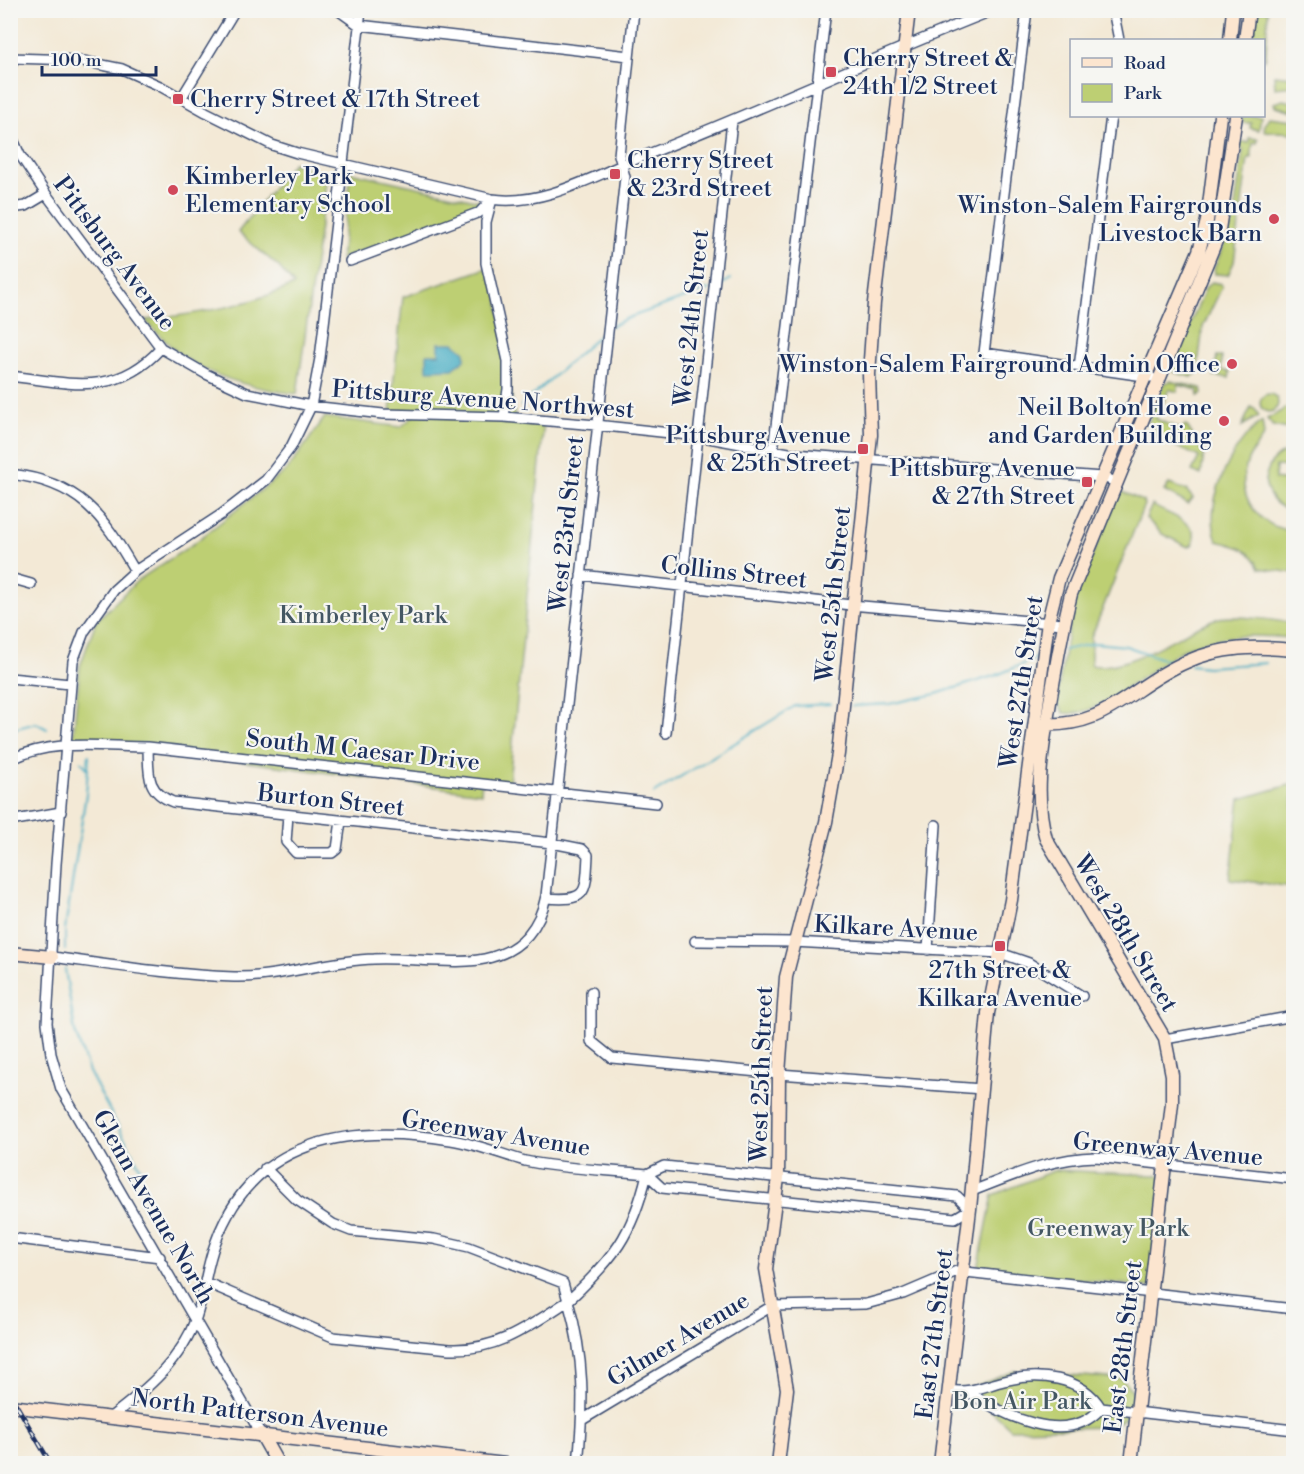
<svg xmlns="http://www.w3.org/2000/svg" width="1304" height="1474" font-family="'Libre Bodoni',serif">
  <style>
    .green { fill: #bdcf73; stroke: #6c7f68; stroke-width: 1.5 }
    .water { fill: #42abc2; stroke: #2e6d90; stroke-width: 1.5 }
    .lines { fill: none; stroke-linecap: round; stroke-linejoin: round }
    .stream { stroke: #42abc2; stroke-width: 2 }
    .street-casing { stroke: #3b4b70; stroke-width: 12 }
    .secondary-casing { stroke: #3b4b70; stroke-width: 15 }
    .street { stroke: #fff; stroke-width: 9 }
    .secondary { stroke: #fce5cf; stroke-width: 12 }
    .rail-casing { stroke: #1b2f5e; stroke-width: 4.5 }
    .rail { stroke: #f6f6f2; stroke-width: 2; stroke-dasharray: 7; stroke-linecap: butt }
    .poi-dot { fill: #d1495b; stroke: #f6f6f2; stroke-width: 2 }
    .labels { text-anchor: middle; stroke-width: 4.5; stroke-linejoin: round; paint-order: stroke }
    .poi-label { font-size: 24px; fill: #1b2f5e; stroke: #f6f6f2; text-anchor: end }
    .street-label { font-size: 24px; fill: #1b2f5e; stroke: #f6f6f2 }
    .park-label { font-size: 24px; fill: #445763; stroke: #f6f6f2 }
  </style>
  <rect width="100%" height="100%" fill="#f6f6f2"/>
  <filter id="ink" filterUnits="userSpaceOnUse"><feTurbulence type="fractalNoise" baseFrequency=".0167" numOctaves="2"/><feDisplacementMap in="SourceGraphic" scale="12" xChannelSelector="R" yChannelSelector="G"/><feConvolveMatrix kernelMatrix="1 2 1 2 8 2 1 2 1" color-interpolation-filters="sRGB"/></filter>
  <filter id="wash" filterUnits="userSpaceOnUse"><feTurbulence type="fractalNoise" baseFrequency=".008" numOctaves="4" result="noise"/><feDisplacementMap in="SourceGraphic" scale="24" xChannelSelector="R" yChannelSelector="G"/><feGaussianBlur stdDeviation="1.35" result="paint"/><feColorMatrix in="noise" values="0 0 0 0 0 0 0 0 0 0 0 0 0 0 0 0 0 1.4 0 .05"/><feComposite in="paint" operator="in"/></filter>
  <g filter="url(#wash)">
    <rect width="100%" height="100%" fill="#f3e9d6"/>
    <path class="green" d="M1256,11H1268L1266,56L1264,61V40H1252Z
      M1274,75L1293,77V86L1275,88Z
      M1283,100L1293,102V111L1275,106L1274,103Z
      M1243,116H1261L1259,130L1250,128L1251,123H1242Z
      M1269,117L1293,120V133L1264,131L1265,123Z
      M1249,138L1258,139L1257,143H1253L1251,158H1248L1234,262L1228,275L1215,274L1214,269L1233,222L1243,150L1239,146L1240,141L1249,143Z
      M293,163L327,175L297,394C256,389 208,378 175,350C165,341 155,330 145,320C196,314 247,306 294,285L279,267L238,232Z
      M350,172L484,202L478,207L341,259Z
      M493,266L515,418L544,421L509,783L482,780L481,793L73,739L80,666L96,621L138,580L193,544L288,469L325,417L401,427L413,416L390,413L403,297Z
      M1212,282L1221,284L1222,287L1203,327L1197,373L1191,377L1174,372L1172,366L1206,287Z
      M1217,356L1222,357L1221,370L1230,372L1229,378L1214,376Z
      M1170,381L1201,388L1202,394L1198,396V390L1179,385L1177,392L1169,389L1156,419L1182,430L1185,425L1187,426L1204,454L1201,475L1192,471L1199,457L1152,435L1156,427L1148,424L1164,383Z
      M1260 403a9 9 0 1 1 18 0a9 9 0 1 1-18 0Z
      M1251,407L1255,409L1259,416L1242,426Z
      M1288,407L1293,410V430L1273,426L1267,419Z
      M1262,421L1264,435C1259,445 1250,452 1247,463C1235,497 1260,528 1293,531V573L1260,568C1252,549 1235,545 1217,541C1203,501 1231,446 1262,421Z
      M1293,451V467L1276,466L1275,479L1293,482V510C1275,508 1268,497 1265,480C1268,464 1276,452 1293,451Z
      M1169,484L1186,490L1193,498L1188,504L1164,491Z
      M1120,491L1143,501L1144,505L1091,638V665C1127,673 1183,630 1215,619C1227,614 1280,620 1293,624V638C1258,635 1223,633 1189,647C1154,662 1101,719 1064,713L1056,702L1074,598Z
      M1152,505C1165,514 1204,522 1192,545L1188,547L1162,534L1146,518Z
      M1293,784V887L1230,879L1240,799Z
      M1055,1170L1173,1176L1157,1288L978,1268L993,1195Z
      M1015,1371L1122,1379L1145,1405L1111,1427L1011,1429L968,1389Z"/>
    <path class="water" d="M439,343H454L465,352V359L453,369L427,370V354H439Z"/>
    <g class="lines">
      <path class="stream" d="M718,286L731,279
        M611,326L628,318L710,289
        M521,406L604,331
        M1064,650L1095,643L1126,646L1174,663
        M1191,665L1207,667L1266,663
        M852,706L889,704L936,694L997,675L1039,657
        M10,730L36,723L47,729
        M81,761L88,769
        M654,793L795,706L830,704
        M65,950V929L86,794L89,755
        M65,969L75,1032L89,1072L143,1173"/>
    </g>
  </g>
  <g filter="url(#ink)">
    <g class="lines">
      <g class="street-casing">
        <path id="street" d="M338,10L359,25L629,56
          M1027,10L984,353L1151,377
          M1113,10L1119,40
          M10,58L78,60L122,69L160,86L206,112L272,145L297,153L492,199C544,207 599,173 646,155C763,109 877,56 994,10
          M10,77L12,58
          M182,97L235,10
          M10,133L20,155L46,194L161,348L206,374L247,393L311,406L383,414L504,417L596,425L698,436L794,454L1102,477L1117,482
          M492,199L486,222V263L508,361V389L504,417
          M10,208L26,206L46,194
          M350,261L480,212L490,201
          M1079,367L1111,116
          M10,376C70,383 116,398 161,348
          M773,451L826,10
          M10,474C80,482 102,514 135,571
          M581,575L851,605L1063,624
          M10,578L31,584
          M10,678L70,684
          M666,733L732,121
          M148,747C149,773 145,791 173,802L552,843L582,849L588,855C586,895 587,901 546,898
          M10,760C53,738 102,747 148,747L656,803
          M288,815L286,842L296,853H332L337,849L341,821
          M10,821L61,812
          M695,941L793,942L1000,953L1029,963L1082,996
          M928,950L936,825
          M52,957C112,965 173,975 234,977C281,978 327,960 374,959C409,957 461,967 492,957C522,949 540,926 546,896L625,177L619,155L634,10
          M591,992V1041L612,1058L779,1074L982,1089
          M1165,1039L1294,1016
          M972,1191C1014,1175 1051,1158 1096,1157L1294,1179
          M10,1238L160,1257
          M205,1282L333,1337L450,1349C497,1351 530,1326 568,1301L563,1283L469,1247L434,1239L351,1231L333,1224L297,1200L265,1168
          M949,1390C969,1394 984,1386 1004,1381C1037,1372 1082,1376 1101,1408
          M969,1392C1002,1415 1067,1448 1101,1408
          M1101,1408L1294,1430
          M112,1416C146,1390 181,1361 196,1318C204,1294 206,1268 215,1244C253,1136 352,1124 451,1140C477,1144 500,1154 525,1161C561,1169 609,1170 647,1174L664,1166L957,1196L970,1209L955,1218L662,1188L647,1174
          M582,1420L772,1306L866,1304L903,1294L957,1271L1294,1309
          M261,1434L61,1089L51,1054L47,1023L56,864L73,661L84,632L114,590L135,571L222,514L266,480L291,447L311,406L320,358L361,10
          M578,1464C584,1403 585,1360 568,1301C614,1258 632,1236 647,1174"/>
      </g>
      <g class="secondary-casing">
        <path id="secondary" d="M1230,40L1233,10
          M1245,40L1249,10
          M1038,724C1109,729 1128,687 1186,662C1221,646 1256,646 1294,650
          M10,953L52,957
          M10,1406L505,1464
          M261,1434L278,1464
          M778,1464L787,1389L766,1269L778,1178L779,1074L786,977L826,822L838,754L871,435L869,374L874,303L909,10
          M940,1464L970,1209L988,1013L1011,900L1048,622L1059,578L1199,251L1207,221L1220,116
          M1131,1464L1172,1103V1075L1165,1039L1046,839C1033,793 1043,748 1050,702C1056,666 1062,630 1071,594L1218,236L1236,116"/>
      </g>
      <use href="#street" class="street"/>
      <use href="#secondary" class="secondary"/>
      <g class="rail-casing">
        <path id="rail" d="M10,1394L51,1464"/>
      </g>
      <use href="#rail" class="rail"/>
    </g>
  </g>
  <g class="poi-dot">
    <rect x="825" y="66" width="12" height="12" rx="3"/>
    <rect x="172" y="93" width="12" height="12" rx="3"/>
    <rect x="609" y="168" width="12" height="12" rx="3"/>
    <circle cx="173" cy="190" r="6"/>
    <circle cx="1274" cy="219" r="6"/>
    <circle cx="1232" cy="364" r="6"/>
    <circle cx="1224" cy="421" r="6"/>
    <rect x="857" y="443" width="12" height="12" rx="3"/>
    <rect x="1081" y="476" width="12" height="12" rx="3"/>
    <rect x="994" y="940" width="12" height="12" rx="3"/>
  </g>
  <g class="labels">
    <g class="poi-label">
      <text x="843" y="66" text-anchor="start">Cherry Street &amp;<tspan x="843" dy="28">24th 1/2 Street</tspan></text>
      <text x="190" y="107" text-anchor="start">Cherry Street &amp; 17th Street</text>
      <text x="627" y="168" text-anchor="start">Cherry Street<tspan x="627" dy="28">&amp; 23rd Street</tspan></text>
      <text x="185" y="184" text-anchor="start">Kimberley Park<tspan x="185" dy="28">Elementary School</tspan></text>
      <text x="1262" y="213">Winston-Salem Fairgrounds<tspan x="1262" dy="28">Livestock Barn</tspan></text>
      <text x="1220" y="372">Winston-Salem Fairground Admin Office</text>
      <text x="1212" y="415">Neil Bolton Home<tspan x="1212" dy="28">and Garden Building</tspan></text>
      <text x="851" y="443">Pittsburg Avenue<tspan x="851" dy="28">&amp; 25th Street</tspan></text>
      <text x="1075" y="476">Pittsburg Avenue<tspan x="1075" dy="28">&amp; 27th Street</tspan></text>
      <text x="1000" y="978" text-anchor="middle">27th Street &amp;<tspan x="1000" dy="28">Kilkara Avenue</tspan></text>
    </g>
    <g class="street-label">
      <text transform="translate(115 253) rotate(53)" y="8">Pittsburg Avenue</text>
      <text transform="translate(691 318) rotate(-84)" y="8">West 24th Street</text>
      <text transform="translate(483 399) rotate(4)" y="8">Pittsburg Avenue Northwest</text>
      <text transform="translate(566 524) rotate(-84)" y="8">West 23rd Street</text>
      <text transform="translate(734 572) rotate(6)" y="8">Collins Street</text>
      <text transform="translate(833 594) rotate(-84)" y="8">West 25th Street</text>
      <text transform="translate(1021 682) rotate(-81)" y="8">West 27th Street</text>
      <text transform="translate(363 750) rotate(6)" y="8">South M Caesar Drive</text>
      <text transform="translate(331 800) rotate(6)" y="8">Burton Street</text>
      <text transform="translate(896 928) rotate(3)" y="8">Kilkare Avenue</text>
      <text transform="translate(1126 933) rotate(59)" y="8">West 28th Street</text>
      <text transform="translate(761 1074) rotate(-88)" y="8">West 25th Street</text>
      <text transform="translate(496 1133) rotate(9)" y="8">Greenway Avenue</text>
      <text transform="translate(1168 1149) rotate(5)" y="8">Greenway Avenue</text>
      <text transform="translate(154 1207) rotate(60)" y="8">Glenn Avenue North</text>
      <text transform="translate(934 1334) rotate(-83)" y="8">East 27th Street</text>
      <text transform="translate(678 1339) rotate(-31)" y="8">Gilmer Avenue</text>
      <text transform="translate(1123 1347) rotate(-83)" y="8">East 28th Street</text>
      <text transform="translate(260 1413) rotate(7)" y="8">North Patterson Avenue</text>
    </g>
    <g class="park-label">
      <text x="363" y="623">Kimberley Park</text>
      <text x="1108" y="1236">Greenway Park</text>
      <text x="1022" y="1409">Bon Air Park</text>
    </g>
  </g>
  <rect width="1304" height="1474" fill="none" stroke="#f6f6f2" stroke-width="36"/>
  <rect x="1070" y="39" width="195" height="78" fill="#f6f6f2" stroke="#9ea6b7" stroke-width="1.5"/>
  <rect x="1082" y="58" width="30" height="9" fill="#fce5cf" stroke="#9ea6b7" stroke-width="1.5"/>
  <text x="1124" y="69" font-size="18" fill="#1b2f5e">Road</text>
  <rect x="1082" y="84" width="30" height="18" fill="#bdcf73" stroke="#9ea6b7" stroke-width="1.5"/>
  <text x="1124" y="99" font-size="18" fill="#1b2f5e">Park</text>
  <path d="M42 66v9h114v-9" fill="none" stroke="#1b2f5e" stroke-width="3"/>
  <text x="51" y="66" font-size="18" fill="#1b2f5e" stroke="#f6f6f2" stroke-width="4.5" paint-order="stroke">100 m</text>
</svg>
